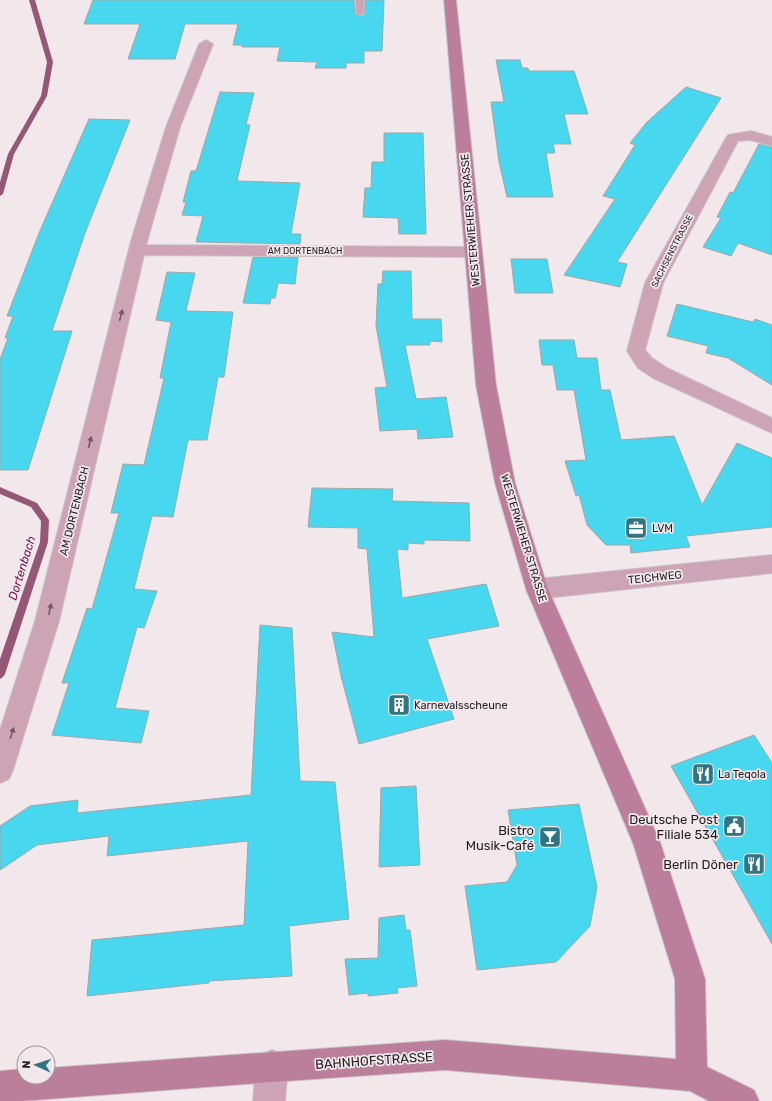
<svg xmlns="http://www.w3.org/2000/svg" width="772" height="1101" font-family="Rubik,sans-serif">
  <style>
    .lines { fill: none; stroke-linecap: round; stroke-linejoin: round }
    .stream { fill: #965776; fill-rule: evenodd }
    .building { fill: #47d7ee; stroke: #9ca7a9 }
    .lane-casing { stroke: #cdc4c7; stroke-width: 2 }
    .street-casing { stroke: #cdc4c7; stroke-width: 2 }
    .secondary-casing { stroke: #cdc4c7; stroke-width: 2 }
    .lane { fill: #cda3b6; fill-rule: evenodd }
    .street { fill: #cda3b6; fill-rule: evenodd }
    .secondary { fill: #bc7f9b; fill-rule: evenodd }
    .oneway { fill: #6f5a64 }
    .labels { text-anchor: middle; stroke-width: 3.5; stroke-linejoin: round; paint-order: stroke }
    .far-street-label { font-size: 9px; fill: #231f21; stroke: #f2e8ec }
    .street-label { font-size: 11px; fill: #231f21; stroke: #f2e8ec }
    .poi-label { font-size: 11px; fill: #231f21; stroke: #f2e8ec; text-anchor: start }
    .water-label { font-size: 12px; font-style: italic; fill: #7e1153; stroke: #f2e8ec }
    .near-poi-label { font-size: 13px; fill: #231f21; stroke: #f2e8ec; text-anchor: end }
    .near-street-label { font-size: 13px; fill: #231f21; stroke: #f2e8ec }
  </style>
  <rect width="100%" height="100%" fill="#f2e8ec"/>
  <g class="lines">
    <path class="stream" d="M29,0H35L53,62L47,96L14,154L3,194L0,196V182L8,154L41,96L47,62Z
      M0,487L37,503L49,520L48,542L5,674L3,677L0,679V659L40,542L41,521L31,507L0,494Z"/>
  </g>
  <path class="building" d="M93,0H354L355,14L363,16L364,15L365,0H384L382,51H364V63H346V68H315L317,62L277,61L280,47H242V45H233L238,24H185L175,59H128L140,24H84Z
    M496,60H520L522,68H528L529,71H574L588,114H564L571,144H553L555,153H546L553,197H507L499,162L491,102H504Z
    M686,87L721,98L617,262L627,264L620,287L564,275L615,199L603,196L635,145L630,143L647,122Z
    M220,92L254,93L246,125H250L237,181L300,183L291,234H301L300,244L196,242L203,216L182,215L186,202H183L191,171H196Z
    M89,119L130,120L85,233L52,331H72L28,470H0V359L8,338H5L13,316H7L39,233Z
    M384,133H423L426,234H399L398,218L363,217L365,188H371L372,162H384Z
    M759,144L772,147V255L738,243L731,256L703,247L721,218L717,217L730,192L733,193Z
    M253,257H298L295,284L278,283L275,298H271L270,304L243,303Z
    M511,259H547L553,293H515Z
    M383,271H411L412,319H441L442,342L430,341V345H405L416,399L446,397L453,437L418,439L417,429L380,431L375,388L387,387L376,326L378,284H382Z
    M167,272L195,273L186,311L233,312L224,377H218L207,440H188L173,517L152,516L134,589L157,591L144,628L137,627L115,708L149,711L141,743L52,735L69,683H62L87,608L92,609L119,513H111L123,464L144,465L164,378H160L171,322L156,320Z
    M677,304L753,322L755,319L772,325V385L728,358L706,353L708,346L667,336Z
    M539,340H574L577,358H597L601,390H610L621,440L674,436L702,505L737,443L772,458V527L686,536L690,547L631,553L630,545H606L587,525L579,495L576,496L565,461L586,460L574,390H557L553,365H542Z
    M312,488L393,489L392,501L469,503L470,541L424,540V544L408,543V550L397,549L402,598L486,584L499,626L427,639L454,719L359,744L341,676L332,632L374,637L367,549L358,548V528L308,527Z
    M260,625L292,628L300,781L335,782L349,919L289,926L292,976L209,981V983L87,996L92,940L244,925L248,841L107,856L109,836L37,845L0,870V826L30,806L78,800L77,813L251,795Z
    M754,735L772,763V944L671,766Z
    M416,786L420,865L379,867L381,788Z
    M579,804L597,887L590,926L556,962L477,970L465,886L507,882L517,865L508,810Z
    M404,915L406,930H410L417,986L397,988L398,993L368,996V993L349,995L345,959L378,958L379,918Z"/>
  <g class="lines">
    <g class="lane-casing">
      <path id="lane" d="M356,0H364L363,15L356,13Z"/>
    </g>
    <g class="street-casing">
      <path id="street" d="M206,40L213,44L180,127L146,245L473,247L479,248L481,252L479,256L473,257L144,255L59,621L13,770L9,779L0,783V730L35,621L131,241L166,127L199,44Z
        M751,131L772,137V146L750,140L738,141L663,283L645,350L652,358L667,368L772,418V433L653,378L638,368L627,351L645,283L726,138L728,135Z
        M772,555V573L537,599L529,596L526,589L529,582L537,579Z
        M272,1050L283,1055L288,1066L285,1101H253L256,1066L261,1055Z"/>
    </g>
    <g class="secondary-casing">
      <path id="secondary" d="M444,0H456L496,385L515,483L548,589L660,842L705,979L707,1067L754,1090L759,1101H709L690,1091L445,1070L272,1082L22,1101H0V1071L24,1069V1077H48V1068L445,1040L676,1059L675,979L633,843L526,589L495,483L476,385Z"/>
    </g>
    <use href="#lane" class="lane"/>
    <use href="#street" class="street"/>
    <use href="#secondary" class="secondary"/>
  </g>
  <defs><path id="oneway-solid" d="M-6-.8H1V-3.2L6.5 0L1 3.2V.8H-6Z"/></defs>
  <g class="oneway">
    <use href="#oneway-solid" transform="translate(121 315) rotate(-76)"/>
    <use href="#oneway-solid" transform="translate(90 442) rotate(-76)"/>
    <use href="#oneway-solid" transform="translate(50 609) rotate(-77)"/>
    <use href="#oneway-solid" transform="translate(12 733) rotate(-72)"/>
  </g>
  <defs>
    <g id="office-square" transform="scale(1.15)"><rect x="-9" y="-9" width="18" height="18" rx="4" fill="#2f7682" stroke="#f2e8ec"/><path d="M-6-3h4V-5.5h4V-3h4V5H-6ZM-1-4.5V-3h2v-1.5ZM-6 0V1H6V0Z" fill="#fff"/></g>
    <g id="building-square" transform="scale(1.15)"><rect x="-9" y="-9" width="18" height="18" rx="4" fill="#2f7682" stroke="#f2e8ec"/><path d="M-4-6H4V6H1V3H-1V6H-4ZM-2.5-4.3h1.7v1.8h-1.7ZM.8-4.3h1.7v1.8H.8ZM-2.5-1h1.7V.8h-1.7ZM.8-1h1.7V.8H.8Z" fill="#fff"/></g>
    <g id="restaurant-square" transform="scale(1.15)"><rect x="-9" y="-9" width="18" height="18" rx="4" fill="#2f7682" stroke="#f2e8ec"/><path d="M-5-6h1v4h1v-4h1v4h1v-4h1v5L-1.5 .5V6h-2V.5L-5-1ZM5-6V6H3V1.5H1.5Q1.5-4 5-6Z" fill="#fff"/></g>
    <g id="civic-square" transform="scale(1.15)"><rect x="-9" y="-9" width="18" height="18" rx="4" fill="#2f7682" stroke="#f2e8ec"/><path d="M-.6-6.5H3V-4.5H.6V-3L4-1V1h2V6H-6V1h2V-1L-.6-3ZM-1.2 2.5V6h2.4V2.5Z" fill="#fff"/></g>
    <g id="bar-square" transform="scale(1.15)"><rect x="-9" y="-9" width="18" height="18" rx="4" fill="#2f7682" stroke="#f2e8ec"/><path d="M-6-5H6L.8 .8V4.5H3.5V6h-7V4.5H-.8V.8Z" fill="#fff"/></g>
  </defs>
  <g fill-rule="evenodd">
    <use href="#office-square" x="636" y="528"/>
    <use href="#building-square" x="399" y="705"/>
    <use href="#restaurant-square" x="703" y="774"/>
    <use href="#civic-square" x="734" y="826"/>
    <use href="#bar-square" x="550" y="837"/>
    <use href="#restaurant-square" x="754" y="864"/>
  </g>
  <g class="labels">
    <g class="far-street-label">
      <text x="305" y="254">AM DORTENBACH</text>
      <text transform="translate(672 251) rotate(-63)" y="3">SACHSENSTRASSE</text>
    </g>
    <g class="street-label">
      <text transform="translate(470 220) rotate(-95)" y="4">WESTERWIEHER STRASSE</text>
      <text transform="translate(74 511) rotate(-76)" y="4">AM DORTENBACH</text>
      <text transform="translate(524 538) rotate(73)" y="4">WESTERWIEHER STRASSE</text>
      <text transform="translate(655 577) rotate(-6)" y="4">TEICHWEG</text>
    </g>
    <g class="poi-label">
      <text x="652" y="532">LVM</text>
      <text x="414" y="709">Karnevalsscheune</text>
      <text x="718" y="778">La Teqola</text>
    </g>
    <g class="water-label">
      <text transform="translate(22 568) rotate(-73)" y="4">Dortenbach</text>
    </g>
    <g class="near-poi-label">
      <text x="718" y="824">Deutsche Post<tspan x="718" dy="15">Filiale 534</tspan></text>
      <text x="534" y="835">Bistro<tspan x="534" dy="15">Musik-Café</tspan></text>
      <text x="738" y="869">Berlin Döner</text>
    </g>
    <g class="near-street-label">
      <text transform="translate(374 1060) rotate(-4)" y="5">BAHNHOFSTRASSE</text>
    </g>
  </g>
  <g transform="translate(36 1065) rotate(273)"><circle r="19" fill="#f2e8ec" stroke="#9f989b"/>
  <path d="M0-3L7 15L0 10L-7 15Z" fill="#2f7682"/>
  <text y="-6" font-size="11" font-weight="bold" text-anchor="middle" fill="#231f21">N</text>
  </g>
</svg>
